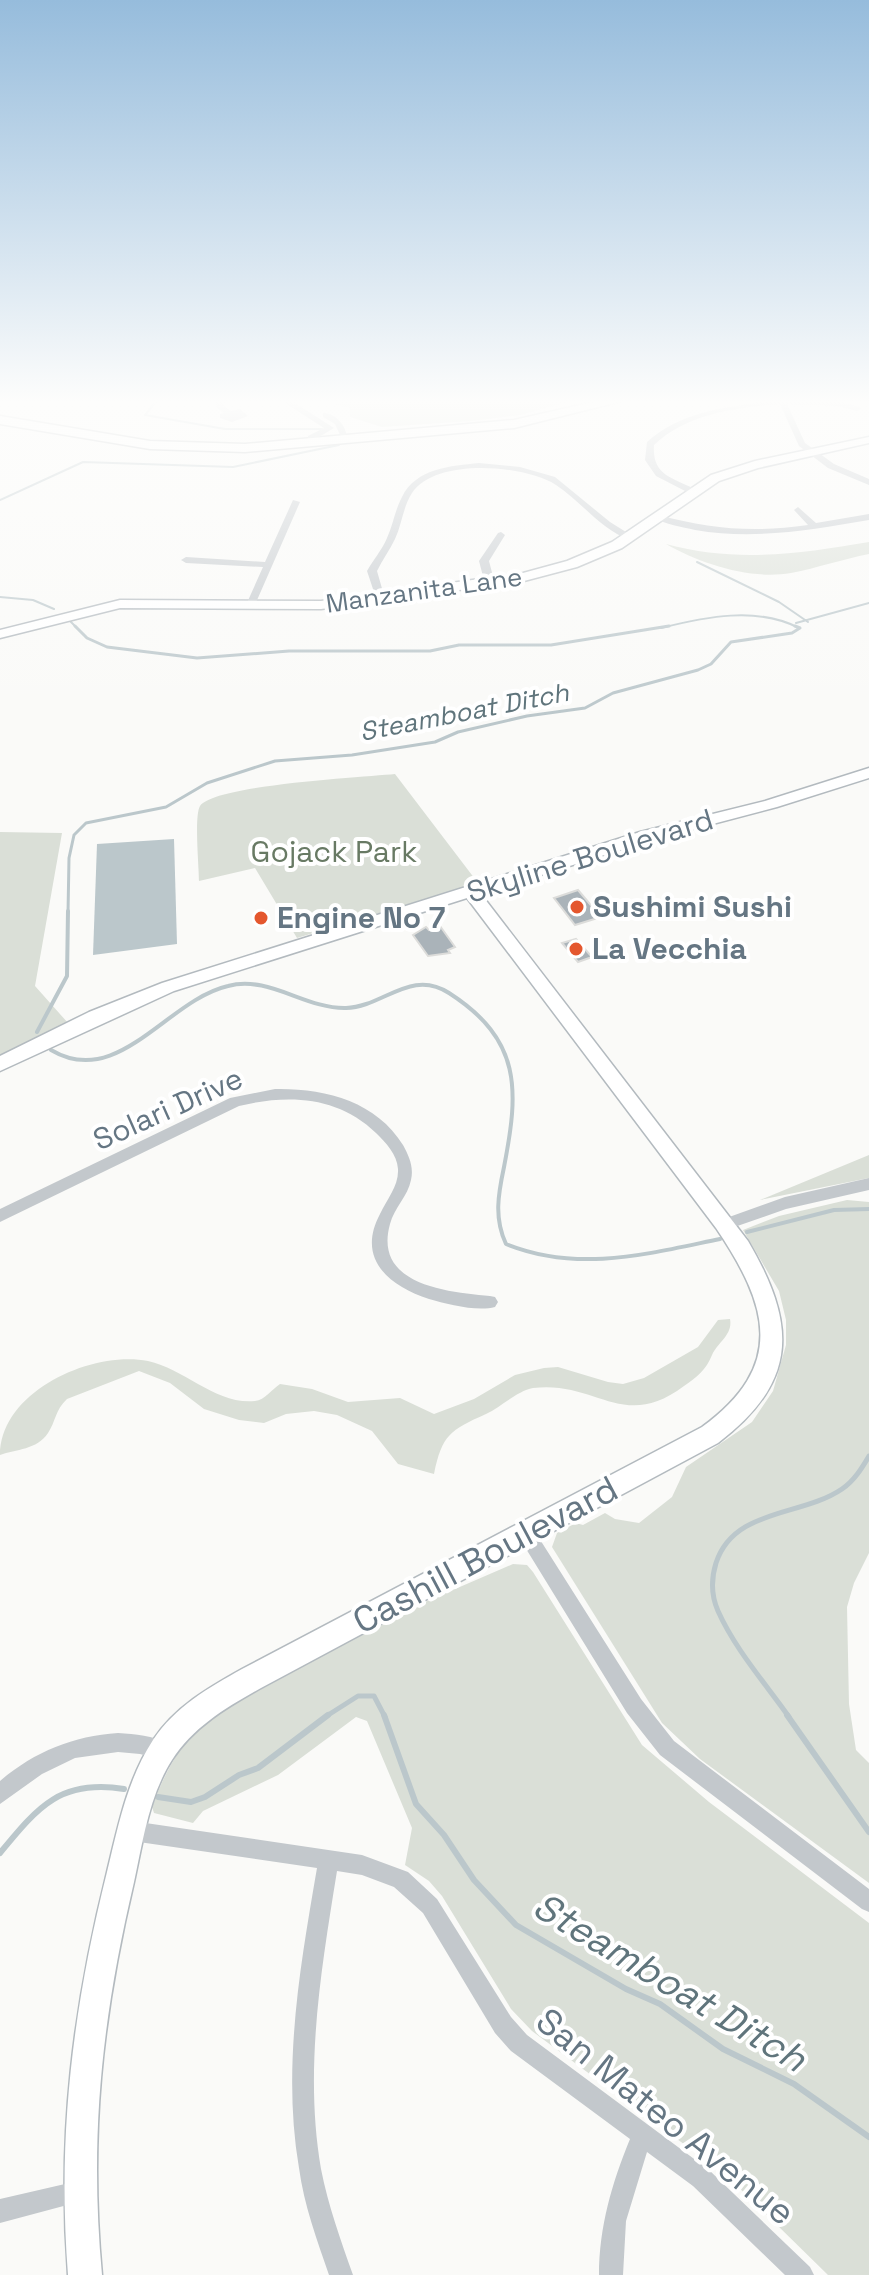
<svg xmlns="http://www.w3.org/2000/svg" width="869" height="2275" font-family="'Space Grotesk',sans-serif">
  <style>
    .green { fill: #dadfd7 }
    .water { fill: #bbc7cb }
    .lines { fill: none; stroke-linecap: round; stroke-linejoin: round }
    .stream-far4 { stroke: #bbc7cb; stroke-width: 2 }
    .stream-far3 { stroke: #bbc7cb; stroke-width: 3 }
    .stream-far2 { stroke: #bbc7cb; stroke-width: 4 }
    .stream-far1 { stroke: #bbc7cb; stroke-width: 5 }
    .stream { stroke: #bbc7cb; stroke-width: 6 }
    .building { fill: #aab3b9; stroke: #dcdcda; stroke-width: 2 }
    .secondary-casing { stroke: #b3babf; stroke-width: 3 }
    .primary-casing { stroke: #b5babe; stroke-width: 3 }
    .street { fill: #c3c8cc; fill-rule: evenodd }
    .secondary { fill: #fff; fill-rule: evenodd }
    .primary { fill: #fff; fill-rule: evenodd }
    .poi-dot { fill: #e4572e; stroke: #fff; stroke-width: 3 }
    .labels { text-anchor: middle; stroke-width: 8; stroke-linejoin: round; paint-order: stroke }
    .far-street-label { font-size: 26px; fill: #657683; stroke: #fff }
    .far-water-label { font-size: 26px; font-style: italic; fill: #60757c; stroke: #fff }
    .park-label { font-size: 30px; fill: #687a64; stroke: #fff }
    .street-label { font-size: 30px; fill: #657683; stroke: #fff }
    .poi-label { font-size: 30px; font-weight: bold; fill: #657683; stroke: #fff; text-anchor: start }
    .near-street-label { font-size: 36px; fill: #657683; stroke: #fff }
    .near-water-label { font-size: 38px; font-style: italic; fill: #60757c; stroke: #fff }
  </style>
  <rect width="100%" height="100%" fill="#fafaf8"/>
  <path class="green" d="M358,398H583L520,415L471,421L382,427L350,417V408L335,404Z
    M869,542V554C843,559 817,568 791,573C750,580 701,564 666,544C736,563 798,554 869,542Z
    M395,774L478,883L297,938L255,868L199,881C199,866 194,816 200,806C214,785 364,777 395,774Z
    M0,832L62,833L35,986L68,1023L0,1055Z
    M869,1155V1178L760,1200Z
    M847,1200L869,1202V1553L854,1583L847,1607L849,1704L856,1750L869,1763V1883L700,1759L662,1723L552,1547L557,1533L576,1523L583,1525L605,1513L615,1519L639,1523L672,1497L686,1467L752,1422L773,1391L786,1345V1320L779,1291L743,1230L779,1216Z
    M730,1319C733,1335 718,1342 712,1355C706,1370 697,1377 684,1386C623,1432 596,1380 533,1388C517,1391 501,1407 486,1414C450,1430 442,1435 434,1474L398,1464L372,1431L337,1415L314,1411L286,1414L264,1423L239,1420L204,1409L170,1383L139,1371L67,1399C55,1410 56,1421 48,1433C37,1450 16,1449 0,1455C0,1392 91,1350 148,1361C185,1369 216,1405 255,1401C265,1400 272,1389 280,1384L312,1389L348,1402L400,1398L434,1414L474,1399L515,1375L544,1368L558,1367L608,1382L623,1384L644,1378L698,1347L718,1320Z
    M513,1564L527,1565L533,1572L642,1745L709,1802L869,1923V2275H828L728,2177L532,2031L511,2009L442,1896L429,1881L405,1865L412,1828L367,1721L356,1717L278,1775L203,1811L193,1823L154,1813L152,1807C166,1769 182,1740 214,1715L402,1612Z"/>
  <path class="water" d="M174,839L177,944L93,955L97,844Z"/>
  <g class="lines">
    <path class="stream-far4" d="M159,398L145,415L225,429H322
      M0,500L83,462L233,467L339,445
      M697,562L779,602L808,622
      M0,597L33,600L54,609
      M70,621L77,628
      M796,623L869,603
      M661,628C705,617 757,606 799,628"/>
    <path class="stream-far3" d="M75,626L87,638L107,647L197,658L289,651H430L459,645H551L669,626
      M68,913L69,858L74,835L86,823L166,807L207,783L275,761L352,755L435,742L458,732L527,716L585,708L613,693L698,670L711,664L731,642L792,633L800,628L795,626"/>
    <path class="stream-far2" d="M37,1032L67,976L68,911
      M51,1050C118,1090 167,1000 228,986C269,975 305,1009 346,1008C383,1007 411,968 449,993C522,1040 519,1090 504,1167C498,1195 494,1218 506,1244C578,1273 647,1254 720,1239
      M747,1232L834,1210L869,1209"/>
    <path class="stream-far1" d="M325,1717L358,1696H374L385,1717
      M789,1717C765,1683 735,1649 718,1611C711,1595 711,1579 716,1563C734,1508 801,1517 842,1489C854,1481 862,1468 869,1456"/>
    <path class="stream" d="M384,1715L416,1804L444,1835L474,1880L516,1925L626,1989L660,2004L723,2049L794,2084L869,2137
      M787,1715L869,1832
      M158,1797L191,1802L205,1797L239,1775L258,1768L328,1715
      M0,1853C38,1807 60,1779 124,1789"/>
  </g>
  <path class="building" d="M578,890L601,917L575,925L554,898Z
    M440,926L455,947L448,950L450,953L428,956L413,935L426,927L429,930Z
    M576,939L592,957L578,962L562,943Z"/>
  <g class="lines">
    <g class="secondary-casing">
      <path id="secondary" d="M869,437V443L758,468L719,481L622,548L577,567L524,581L321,609L120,608L0,638V630L120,600L321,601L523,573L567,561L612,542L711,475L755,461Z
        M869,768V778L777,807L652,840L481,894L748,1241C796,1323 800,1381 718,1443L261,1688C227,1707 193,1727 172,1760C149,1796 143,1841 134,1882C102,2018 89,2135 102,2275H68C57,2134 73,2008 107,1872C118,1827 127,1780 153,1740C175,1707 208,1688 242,1669L702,1427C787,1365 768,1305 716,1228L467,898L174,991L0,1071V1056L89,1012L162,983L640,832L765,801Z"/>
    </g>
    <g class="primary-casing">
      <path id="primary" d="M611,398H634L514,428L245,452L150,449L0,424V416L150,441L245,444L514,420Z"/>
    </g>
    <path class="street" d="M217,398H225L224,406L231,411L240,409L248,416L232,422L220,418V414L224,413L216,407Z
      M277,398H287L334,428L314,440H308V436L324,428Z
      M782,399L837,401L860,407L861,409L857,411L837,406L787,404L805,443L834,464L869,479V485L828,468L799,446L780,404C735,408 688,413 654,445C652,475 671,477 695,489V493H689L656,476L645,460L647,442C685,408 734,407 782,399Z
      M323,413C336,413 346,426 347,437H341L335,424L323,417Z
      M479,463L520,467L555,477L610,522L634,537L630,540C600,529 582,502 556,485C525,465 436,457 412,493C403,507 402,524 395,539C390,550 382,560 377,571L385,599L377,601L367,571C373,560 382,550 387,538C393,525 395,510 402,497C416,468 451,466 479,463Z
      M293,500L300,502L254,607L246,605L263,567L186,563L181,560L186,557L265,562Z
      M798,507L816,523L869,514V520C810,530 755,540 695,530C682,527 665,524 654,518L658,515C711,529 753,533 808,525L794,510Z
      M501,532L505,535L489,561L495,584L490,587L485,584L479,561L498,533Z
      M275,1089C324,1088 376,1101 403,1145C409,1156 414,1167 411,1180C408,1196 394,1208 390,1224C373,1285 447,1292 490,1296L495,1297L498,1302L495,1307C477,1312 447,1304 429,1299C389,1286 356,1259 380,1214C387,1199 399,1186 398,1169C397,1154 386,1143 376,1133C338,1096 288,1094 239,1106L0,1222V1209L230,1098Z
      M869,1178V1190L786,1209L723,1231L718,1229L716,1225L718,1221L785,1197Z
      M526,1525L532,1527L641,1699L674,1741L869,1889V1912L862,1909L660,1755L627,1713L520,1539L517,1533L520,1527Z
      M118,1733C136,1734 152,1736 169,1743L172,1750L169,1757L162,1760L140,1754L118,1752L75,1758L42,1774L0,1804V1781C34,1752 73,1736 118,1733Z
      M132,1821L362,1855L408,1872L437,1899L511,2017L527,2035L709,2170L810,2267L814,2275H785L693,2186L647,2152L626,2221L623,2275H599C599,2227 612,2183 630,2139L511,2051L495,2033L423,1913L394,1887L362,1875L337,1871C321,1970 304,2070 321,2169C328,2205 341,2241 353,2275H329C317,2240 304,2205 299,2168C282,2068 300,1967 317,1868L132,1841L125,1838L122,1831L125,1824Z
      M78,2181L86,2184L89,2192L86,2200L0,2223V2199Z"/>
    <use href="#secondary" class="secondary"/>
    <use href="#primary" class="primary"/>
  </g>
  <linearGradient id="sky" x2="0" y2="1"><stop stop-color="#96bcdc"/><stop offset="0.56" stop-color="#fdfdfc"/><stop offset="1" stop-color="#fdfdfc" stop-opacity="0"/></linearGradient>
  <rect width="869" height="717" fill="url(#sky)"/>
  <g class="poi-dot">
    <circle cx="577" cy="907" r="8"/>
    <circle cx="261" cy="918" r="8"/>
    <circle cx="576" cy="949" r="8"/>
  </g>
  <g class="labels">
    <g class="far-street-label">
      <text transform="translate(424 590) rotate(-8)" y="9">Manzanita Lane</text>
    </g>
    <g class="far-water-label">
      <text transform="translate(464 712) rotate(-11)" y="9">Steamboat Ditch</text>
    </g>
    <g class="park-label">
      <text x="334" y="862">Gojack Park</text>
    </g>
    <g class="street-label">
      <text transform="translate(590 856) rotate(-17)" y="10">Skyline Boulevard</text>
      <text transform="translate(168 1109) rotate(-24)" y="10">Solari Drive</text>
    </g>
    <g class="poi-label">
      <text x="593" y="917">Sushimi Sushi</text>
      <text x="277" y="928">Engine No 7</text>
      <text x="592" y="959">La Vecchia</text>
    </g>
    <g class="near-street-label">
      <text transform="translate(485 1554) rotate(-28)" y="13">Cashill Boulevard</text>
      <text transform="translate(666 2116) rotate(39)" y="13">San Mateo Avenue</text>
    </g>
    <g class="near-water-label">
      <text transform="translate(670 1982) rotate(31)" y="13">Steamboat Ditch</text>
    </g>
  </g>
</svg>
